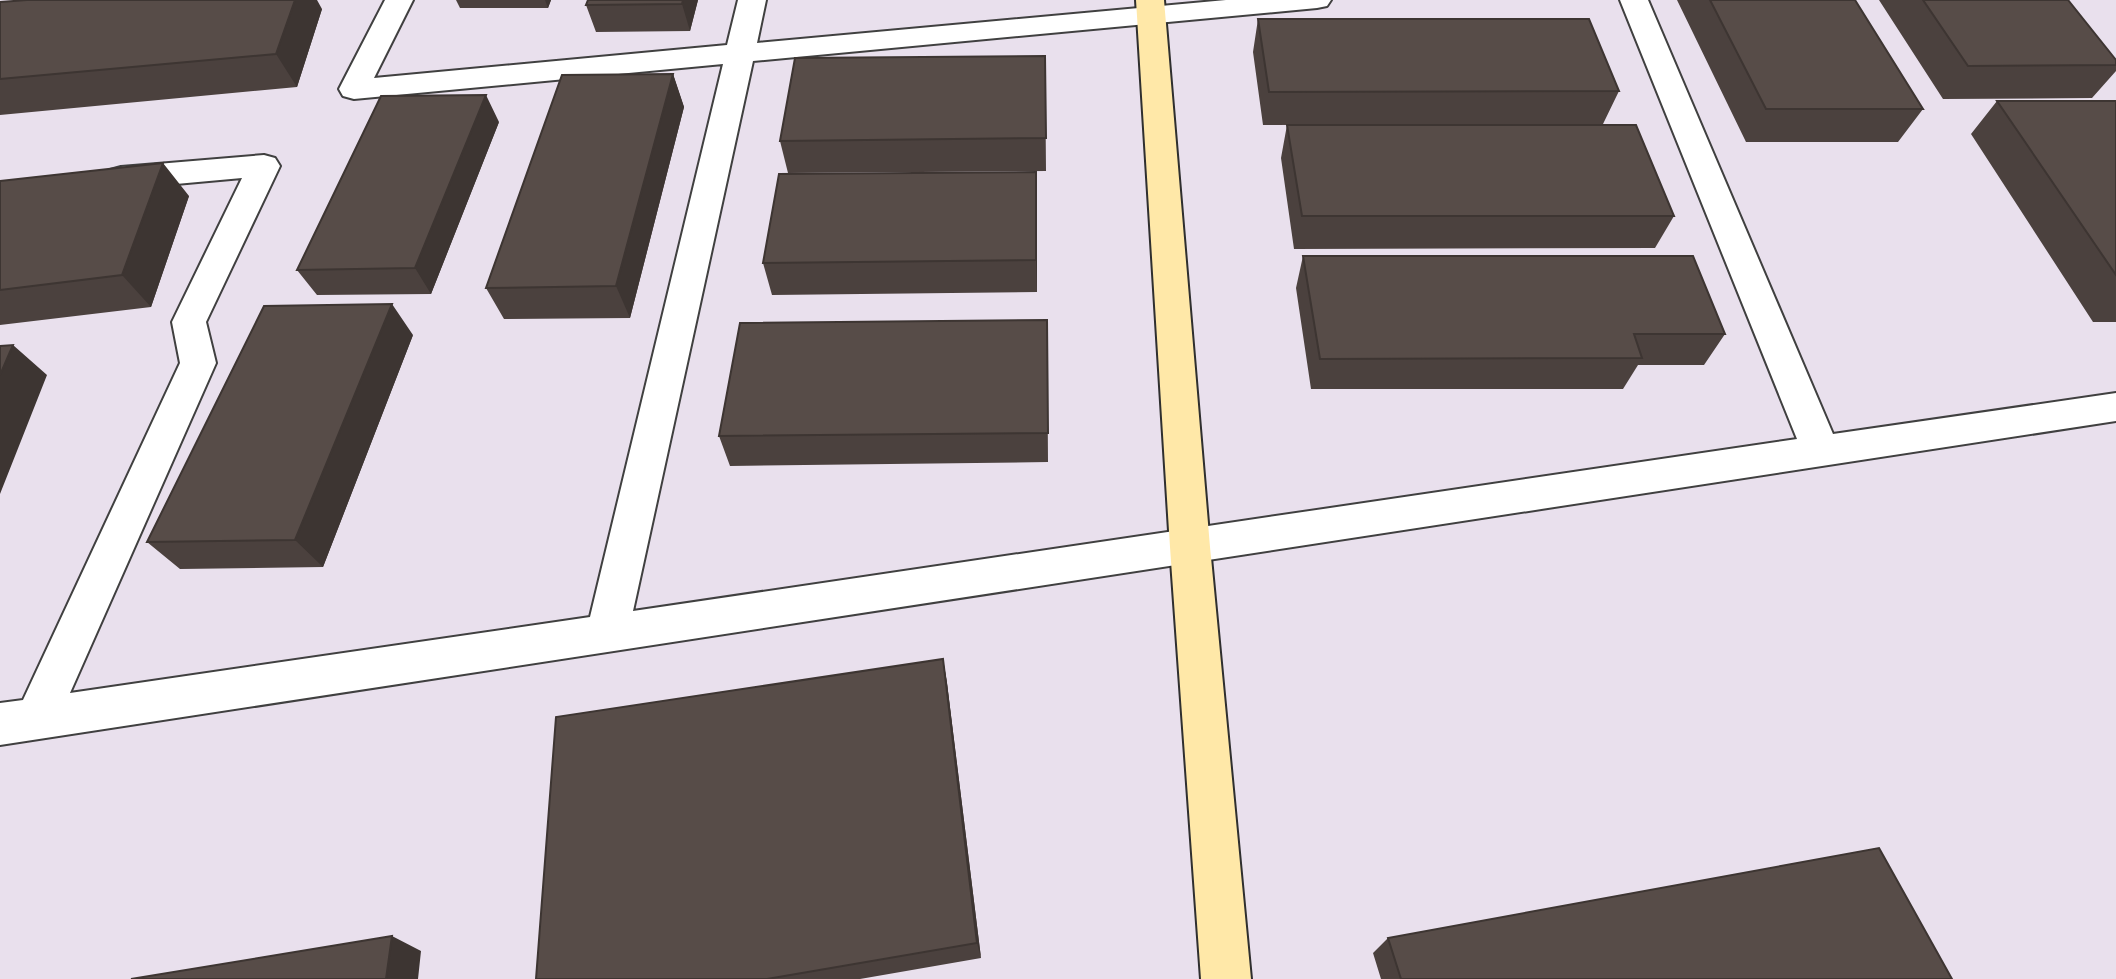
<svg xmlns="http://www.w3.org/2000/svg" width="2116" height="979" font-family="'Noto Serif',serif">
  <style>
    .industrial { fill: #e9e0ed }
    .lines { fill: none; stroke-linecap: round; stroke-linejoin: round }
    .street-casing { stroke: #404040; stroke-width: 4 }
    .secondary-casing { stroke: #2f2f2f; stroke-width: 4 }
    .street { fill: #fff; fill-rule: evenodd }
    .secondary { fill: #ffe8a8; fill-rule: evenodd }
    .wall { fill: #4b413e }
    .shaded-wall { fill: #3d3532 }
    .building { fill: #574c48; stroke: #3d3532; stroke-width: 2 }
  </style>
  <rect width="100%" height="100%" fill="#fff9ed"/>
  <path class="industrial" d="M0,0H2116V979H0Z"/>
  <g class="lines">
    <g class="street-casing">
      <path id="street" d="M385,0H413L374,78L727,45L738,0H766L757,43L1226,0H1331L1327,6L1317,8L753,61L633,611L1797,439L1620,0H1648L1833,434L2116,393V421L0,745V703L23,700L180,363L172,322L242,178L121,189L110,186L105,178L110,170L121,167L264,155L275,158L280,166L206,322L216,363L70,693L590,617L723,64L354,99L343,96L339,89Z"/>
    </g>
    <g class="secondary-casing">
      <path id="secondary" d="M1136,0H1164L1210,547L1251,979H1201L1170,547Z"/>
    </g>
    <use href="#street" class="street"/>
    <use href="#secondary" class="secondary"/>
  </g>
  <path class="wall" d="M456,0H551L548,8H460Z
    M698,0L690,31L596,32L586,5Z
    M1677,0H1855L1923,109L1898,142H1746Z
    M1879,0H2068L2116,60V71L2092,98L1943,99Z
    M0,2L322,9L297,87L0,115Z
    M1258,19L1619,91L1603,124L1263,125L1253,52Z
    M1045,56L1046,171L788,173L780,141Z
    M673,74L684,107L630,318L504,319L486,288Z
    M1997,101H2116V322H2093L1971,134Z
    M499,122L431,294L317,295L297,270Z
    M1287,125L1674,216L1655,248L1294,249L1281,158Z
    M0,181L189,196L151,307L0,325Z
    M1037,204V292L772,295L763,263Z
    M1303,256L1725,334L1704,365H1638L1623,389H1311L1296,288Z
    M1047,320L1048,462L730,466L719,436Z
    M413,335L323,567L180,569L147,542Z
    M943,659L947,683L981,958L860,979H536Z
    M1388,938L1952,979H1381L1373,953Z"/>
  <path class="shaded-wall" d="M295,0H317L322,9L297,87L276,54Z
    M545,0H551L548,8Z
    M683,0H698L690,31L682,4Z
    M673,74L684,107L630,318L616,286Z
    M486,95L499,122L431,294L415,268Z
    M163,163L189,196L151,307L122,275Z
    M1036,172L1037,204V292L1036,260Z
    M392,304L413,335L323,567L295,540Z
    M13,345L47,375L0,494V375Z
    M943,659L947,683L981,958L977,943Z
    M392,936L421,951L418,979H386Z"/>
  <path class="building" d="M27,0H295L276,54L0,79V2Z
    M588,0H683L682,4L586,5Z
    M1710,0H1855L1923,109H1766Z
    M1923,0H2068L2116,60V65L1968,66Z
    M1258,19H1589L1619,91L1269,92Z
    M1045,56L1046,138L780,141L795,58Z
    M673,74L616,286L486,288L562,75Z
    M486,95L415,268L297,270L381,96Z
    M1997,101H2116V275Z
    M1287,125H1636L1674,216H1302Z
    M163,163L122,275L0,290V181Z
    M1036,172V260L763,263L779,174Z
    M1303,256H1693L1725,334H1634L1642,358L1320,359Z
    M392,304L295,540L147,542L264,306Z
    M1047,320L1048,433L719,436L740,323Z
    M13,345L0,375V346Z
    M943,659L977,943L767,979H536L556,717Z
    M1879,848L1952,979H1401L1388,938Z
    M392,936L386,979H131Z"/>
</svg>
